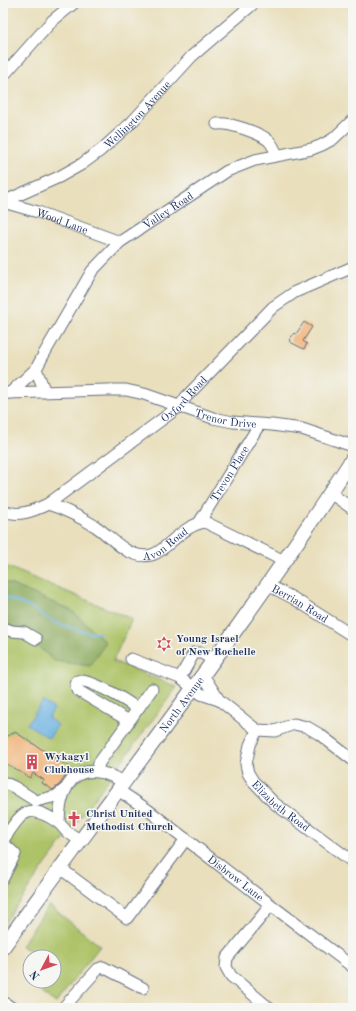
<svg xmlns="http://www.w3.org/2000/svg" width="356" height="1011" font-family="'Old Standard TT',serif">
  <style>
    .green { fill: #adc367; stroke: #647962 }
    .forest { fill: #8aa95c; stroke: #526c5d }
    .water { fill: #69b1e1; stroke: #4270a0 }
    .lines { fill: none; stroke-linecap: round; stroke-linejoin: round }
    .stream { stroke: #69b1e1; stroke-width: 2 }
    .building { fill: #f1b378 }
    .minor-casing { stroke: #636d7f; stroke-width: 13 }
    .major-casing { stroke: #636d7f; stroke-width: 16 }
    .minor { stroke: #fff; stroke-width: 11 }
    .major { stroke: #fff; stroke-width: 14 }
    .labels { text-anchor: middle; stroke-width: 3; stroke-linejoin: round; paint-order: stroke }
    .street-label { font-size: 11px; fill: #1b2f5e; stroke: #f6f6f2 }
    .poi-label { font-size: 11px; font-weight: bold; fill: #1b2f5e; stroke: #f6f6f2; text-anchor: start }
  </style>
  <rect width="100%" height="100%" fill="#f6f6f2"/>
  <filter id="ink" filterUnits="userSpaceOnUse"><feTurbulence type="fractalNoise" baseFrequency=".025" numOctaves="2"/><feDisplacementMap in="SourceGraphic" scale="8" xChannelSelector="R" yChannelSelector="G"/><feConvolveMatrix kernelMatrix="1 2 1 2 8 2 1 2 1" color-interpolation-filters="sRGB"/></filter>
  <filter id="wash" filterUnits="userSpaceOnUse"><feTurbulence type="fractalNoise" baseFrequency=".012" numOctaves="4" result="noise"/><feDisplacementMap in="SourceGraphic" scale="16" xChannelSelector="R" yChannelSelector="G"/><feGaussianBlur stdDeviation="0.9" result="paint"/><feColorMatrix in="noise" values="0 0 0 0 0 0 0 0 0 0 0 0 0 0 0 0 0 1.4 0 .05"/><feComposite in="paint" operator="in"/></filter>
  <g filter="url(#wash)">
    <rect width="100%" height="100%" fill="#e9dfbc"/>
    <path class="green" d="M3,565L132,619L113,661L177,687L43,868L3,925Z
      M49,905L100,946L56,1003L42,993L47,986L41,981H54V957H41L35,951L29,950L21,946Z"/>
    <path class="forest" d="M3,581L71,610L106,642L90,666L54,661L32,641L7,626L3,621Z"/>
    <path class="water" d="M43,701L54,709L48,718L58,725L49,738L27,724Z"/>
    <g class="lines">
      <path class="stream" d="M3,596L32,608L55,623L89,633H100"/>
    </g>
    <g id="blocks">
      <path class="building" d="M304,322L312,327L303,341L307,344L304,349L290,342L291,340L290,339L294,333L296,334Z
        M15,732L71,768L60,784L53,790L42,783L44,780L33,773L30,778L7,764L3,770V740L6,737Z"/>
    </g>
  </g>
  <g filter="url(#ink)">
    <use href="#blocks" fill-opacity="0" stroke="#636d7f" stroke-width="1"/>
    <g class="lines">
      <g class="minor-casing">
        <g id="minor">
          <path d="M3,76L52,21L74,3"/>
          <path d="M217,124C229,122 260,133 269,141C273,145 275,150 277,155"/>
          <path id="s1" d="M3,202L59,177L82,164L101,150L132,122L192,56L254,3"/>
          <path id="s2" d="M3,202L38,212L120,242"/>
          <path d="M36,369L45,392"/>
          <path id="s3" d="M8,393L106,390H126L144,394L213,418L233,422L272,425L302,429L353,446"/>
          <path id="s4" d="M10,393L36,369L44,354L92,271L120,242L227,171L255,160L312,149L322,145L333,139L353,120"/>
          <path d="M330,493L353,509"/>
          <path id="s5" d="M48,504C64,509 80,517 95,526C112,537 128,560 151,555C157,554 162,549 166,546C178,536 190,524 205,522L284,561"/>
          <path id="s6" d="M3,511C19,517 33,511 48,504L180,406L186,397L273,307L295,292L353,267"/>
          <path id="s7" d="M199,523L259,425"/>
          <path id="s8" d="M268,585L293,598L353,636"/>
          <path d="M3,628L12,631L24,632L36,639"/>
          <path d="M131,659L180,678L201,694L219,700L257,730L275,731L294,724L307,727L319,734L353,760"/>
          <path d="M203,675L219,700"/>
          <path d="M180,678L194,653H202L213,660"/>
          <path d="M129,721L77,690L76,685L77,681C90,678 127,701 138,709"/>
          <path id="s9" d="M257,730L250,745L246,764L248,773L253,781L274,803L353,862"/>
          <path d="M97,771L99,763L152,689"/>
          <path d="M3,782L14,787L36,801L56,796L65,789"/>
          <path id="s10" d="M118,790L148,810L271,905L353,967"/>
          <path d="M3,840C23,812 26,801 59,823"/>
          <path d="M80,840L67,832L59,823C59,800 67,767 98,772C107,773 116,778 124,782"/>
          <path d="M3,843L15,854L3,878"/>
          <path d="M60,868L127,918L186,839"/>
          <path d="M3,1002L12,1008"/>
          <path d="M63,1008L98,969L103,967L143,988"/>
          <path d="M269,1008L231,976L226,967L227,958L271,905"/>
        </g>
      </g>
      <g class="major-casing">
        <g id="major">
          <path id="s11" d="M3,947C120,784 245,626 353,458"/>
        </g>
      </g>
      <use href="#minor" class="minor"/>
      <use href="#major" class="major"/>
    </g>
  </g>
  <defs>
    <g id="synagogue-bare" transform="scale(1.2)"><path d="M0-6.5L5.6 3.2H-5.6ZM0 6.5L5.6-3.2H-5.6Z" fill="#d1495b" stroke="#f6f6f2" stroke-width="2.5" paint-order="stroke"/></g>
    <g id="building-bare" transform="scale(1.2)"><path d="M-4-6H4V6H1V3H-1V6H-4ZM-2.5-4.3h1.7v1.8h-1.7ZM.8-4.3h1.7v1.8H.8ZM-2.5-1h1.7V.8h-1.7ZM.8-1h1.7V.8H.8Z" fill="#d1495b" stroke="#f6f6f2" stroke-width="2.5" paint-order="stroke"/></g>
    <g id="church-bare" transform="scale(1.2)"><path d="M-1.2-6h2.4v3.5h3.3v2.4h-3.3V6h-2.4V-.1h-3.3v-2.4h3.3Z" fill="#d1495b" stroke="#f6f6f2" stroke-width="2.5" paint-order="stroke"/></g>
  </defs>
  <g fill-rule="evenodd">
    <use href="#synagogue-bare" x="164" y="644"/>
    <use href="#building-bare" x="32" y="762"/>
    <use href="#church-bare" x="74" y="819"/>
  </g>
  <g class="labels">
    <g class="street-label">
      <text dy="4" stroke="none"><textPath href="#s1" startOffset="162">Wellington Avenue</textPath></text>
      <text dy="4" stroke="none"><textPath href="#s4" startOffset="246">Valley Road</textPath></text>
      <text dy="4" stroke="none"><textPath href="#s2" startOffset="62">Wood Lane</textPath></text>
      <text dy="4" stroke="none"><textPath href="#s6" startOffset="219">Oxford Road</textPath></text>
      <text dy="4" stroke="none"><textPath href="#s3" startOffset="222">Trenor Drive</textPath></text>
      <text dy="4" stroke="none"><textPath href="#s7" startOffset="58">Trevon Place</textPath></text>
      <text dy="4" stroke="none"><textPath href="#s5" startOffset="135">Avon Road</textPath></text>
      <text dy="4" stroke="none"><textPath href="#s8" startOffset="37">Berrian Road</textPath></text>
      <text dy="4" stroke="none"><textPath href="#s11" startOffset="301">North Avenue</textPath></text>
      <text dy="4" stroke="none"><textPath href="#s9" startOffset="92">Elizabeth Road</textPath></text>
      <text dy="4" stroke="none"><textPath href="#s10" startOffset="147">Disbrow Lane</textPath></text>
    </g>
    <g class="poi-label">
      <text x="176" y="642">Young Israel<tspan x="176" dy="13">of New Rochelle</tspan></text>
      <text x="44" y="760">Wykagyl<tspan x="44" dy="13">Clubhouse</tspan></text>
      <text x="86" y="817">Christ United<tspan x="86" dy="13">Methodist Church</tspan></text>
    </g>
  </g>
  <rect width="356" height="1011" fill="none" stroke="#f6f6f2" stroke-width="16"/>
  <g transform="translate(42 969) rotate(229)"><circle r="19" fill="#f6f6f2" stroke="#9ea6b7"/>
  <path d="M0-3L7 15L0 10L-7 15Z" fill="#d1495b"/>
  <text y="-6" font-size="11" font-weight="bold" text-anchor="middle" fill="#1b2f5e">N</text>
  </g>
</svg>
